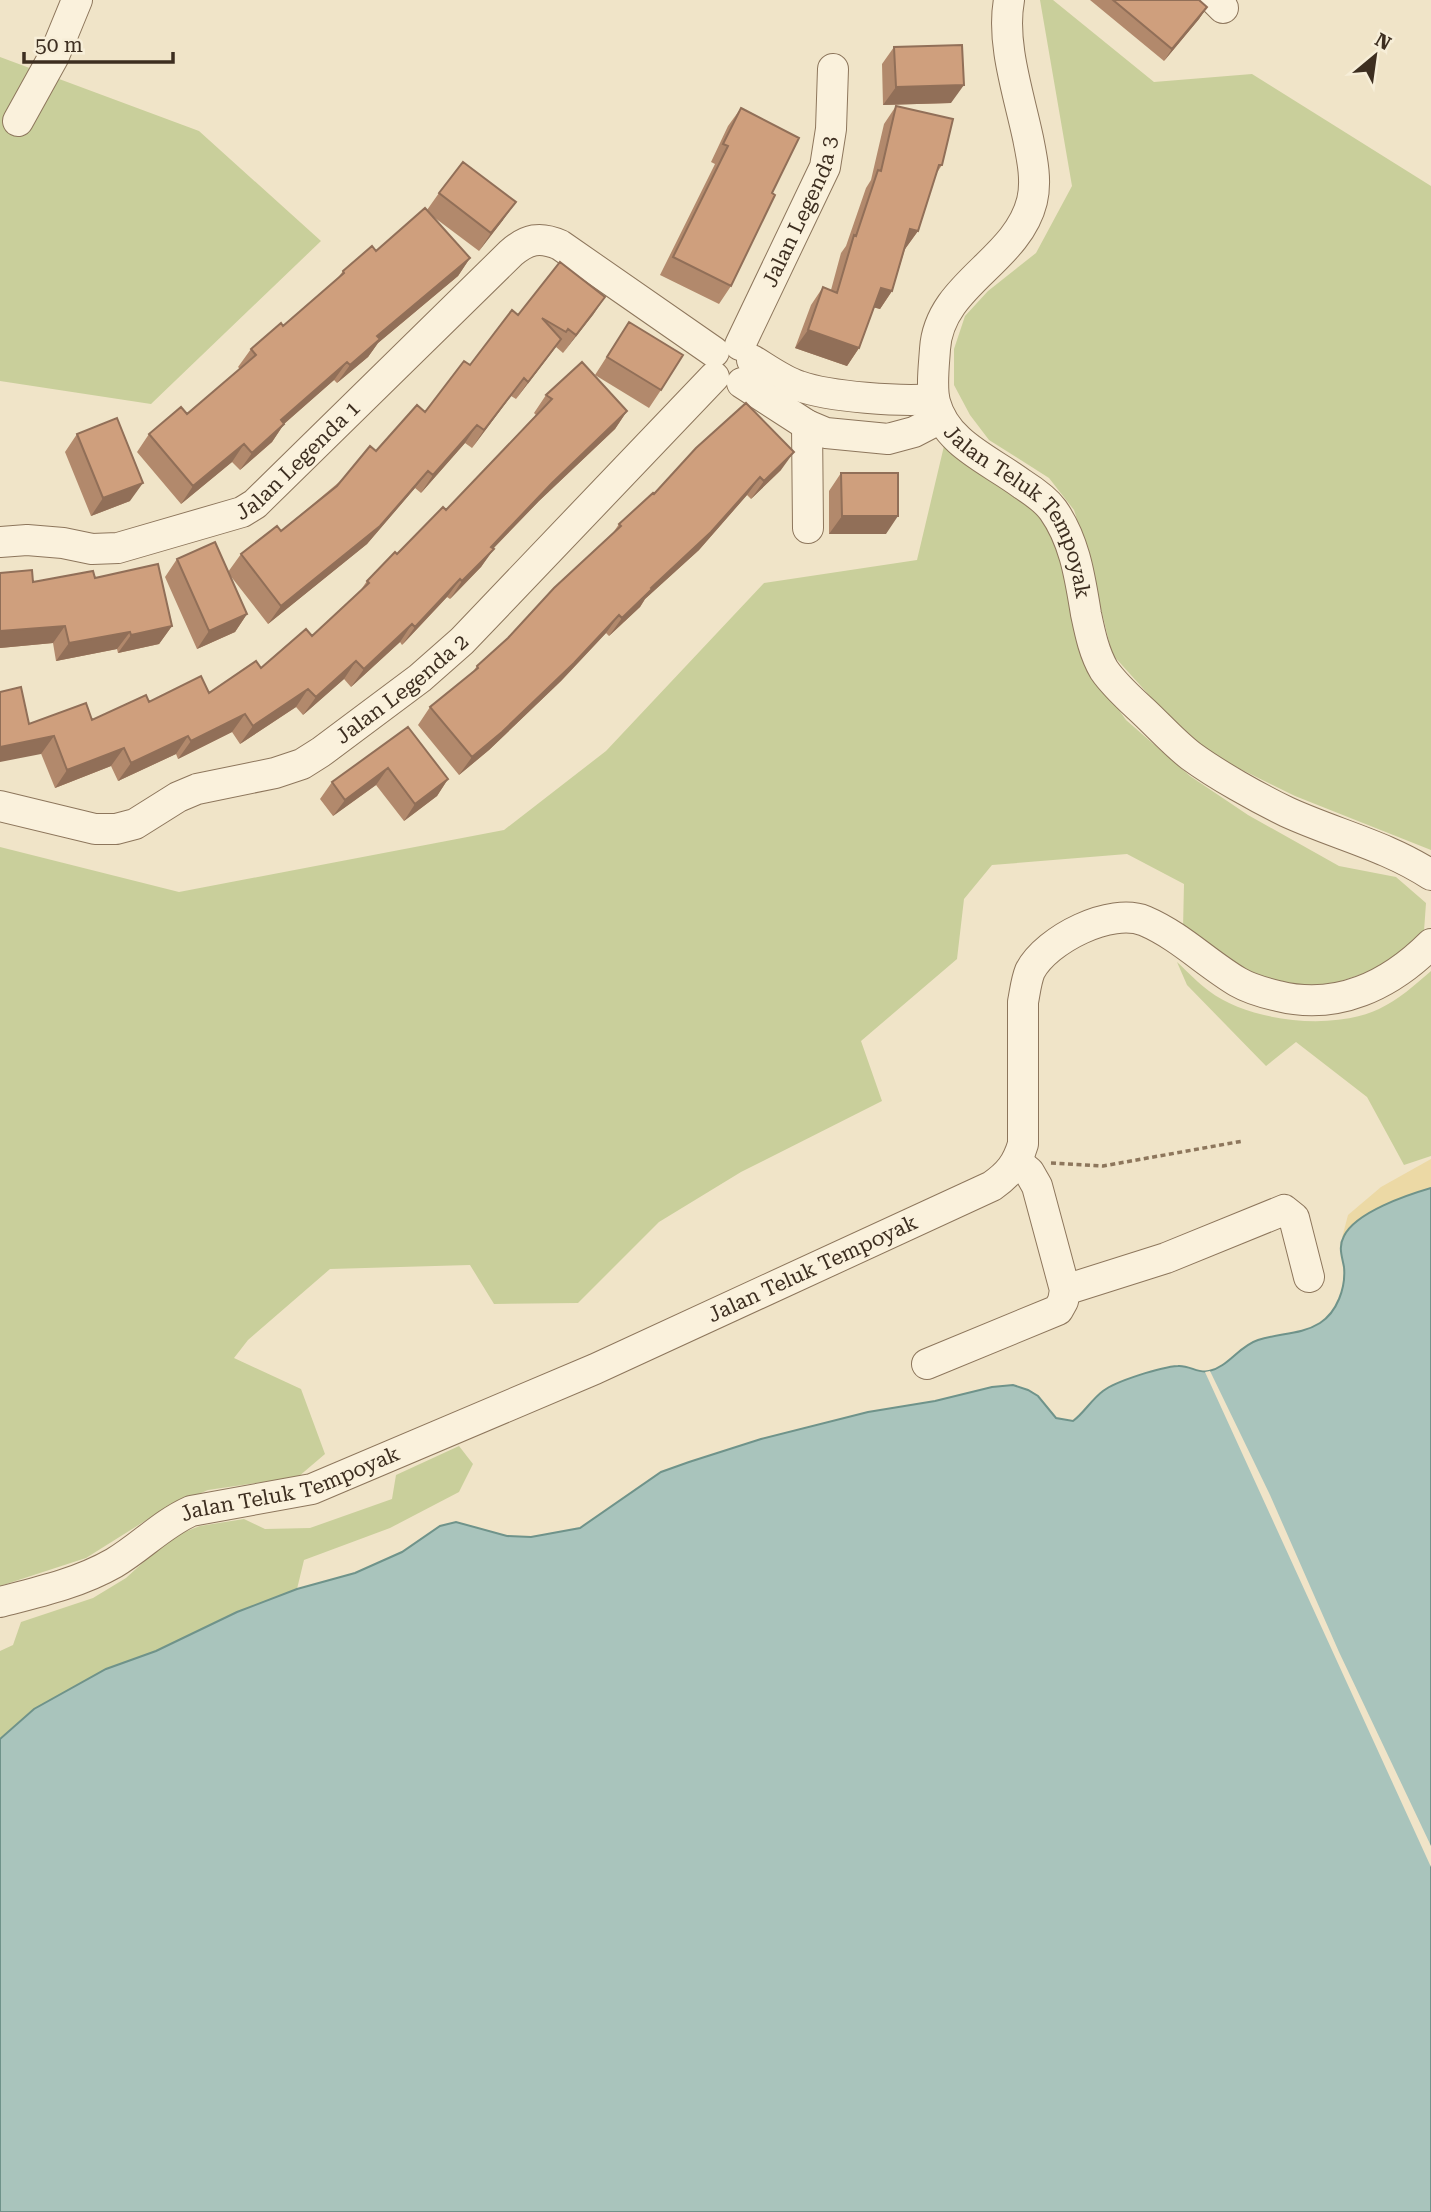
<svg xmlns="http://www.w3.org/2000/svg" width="1431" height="2212" font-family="'Roboto Serif',serif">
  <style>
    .green { fill: #c9cf9b }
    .sand { fill: #ecd9a5 }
    .water { fill: #a9c4bc; stroke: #6f938a; stroke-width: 2 }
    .pier { fill: #f0e4c8 }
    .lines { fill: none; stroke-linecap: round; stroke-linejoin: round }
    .minor-casing { stroke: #8d765c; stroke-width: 32 }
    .path { stroke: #8d765c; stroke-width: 3.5; stroke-dasharray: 5 3.5; stroke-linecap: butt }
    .minor { stroke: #faf1dc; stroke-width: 30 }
    .wall { fill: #b2896c }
    .shaded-wall { fill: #916f58 }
    .building { fill: #cf9f7d; stroke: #916f58; stroke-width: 2 }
    .labels { text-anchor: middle; stroke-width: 5; stroke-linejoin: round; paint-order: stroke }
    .street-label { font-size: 21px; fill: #3d2e20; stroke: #f7eed8 }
  </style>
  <rect width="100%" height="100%" fill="#f0e4c8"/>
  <path class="green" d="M1040,0H1053L1154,82L1252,74L1431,186V850L1295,796L1212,755L1158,705L1112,654L1087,551L1074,510L1049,478L989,440L970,415L954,385V349L965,316L988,291L1036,253L1072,186Z
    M0,57L199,131L321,241L151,404L0,381Z
    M944,446L1033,502L1053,537L1099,682L1126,720L1190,776L1248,815L1339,866L1396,877L1426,903L1424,931L1406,956L1374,970L1329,985L1301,989L1241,972L1183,929L1184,884L1127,854L992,865L964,899L957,959L861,1041L882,1101L741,1172L659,1222L578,1303L494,1304L470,1265L330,1269L248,1340L234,1358L301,1389L325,1454L298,1477L208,1490L164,1509L86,1558L0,1586V847L179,892L504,830L606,751L764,583L917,560Z
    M1177,962C1188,972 1198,983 1209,991C1250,1022 1333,1031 1379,1009C1398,1000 1415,985 1431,971V1156L1404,1165L1367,1097L1296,1042L1266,1066L1187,985Z
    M459,1446L473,1464L459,1492L390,1528L304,1560L297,1589L237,1612L156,1651L0,1739V1651L13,1645L21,1622L93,1598L126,1578L171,1537L200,1526L244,1519L265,1529L310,1528L392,1499L396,1475Z"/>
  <path class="sand" d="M1431,1159V1188C1400,1197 1361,1210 1342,1238L1348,1215L1381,1187Z"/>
  <path class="water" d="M1431,1188V2212H0V1739L34,1709L106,1669L156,1651L237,1612L297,1589L355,1573L402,1552L440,1526L456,1522L507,1536L531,1537L580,1528L661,1472L689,1462L761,1439L868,1412L935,1401L992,1387L1013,1385L1028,1390L1038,1396L1056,1418L1073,1421C1084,1413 1091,1400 1103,1391C1116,1381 1161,1367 1178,1366C1189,1365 1199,1374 1209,1371C1228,1367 1239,1346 1258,1340C1279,1333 1301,1335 1320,1323C1337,1312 1346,1288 1344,1267C1342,1256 1338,1247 1344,1236C1356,1212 1407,1195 1431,1188Z"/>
  <path class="pier" d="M1210,1371L1270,1495L1339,1652L1431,1846V1867L1205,1372Z"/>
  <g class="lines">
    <g class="minor-casing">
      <g id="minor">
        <path id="s1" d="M1009,0C1001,43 1019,95 1028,138C1032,158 1037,181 1032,201C1017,262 939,284 935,349C934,365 931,387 935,402C946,444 990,460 1022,484C1033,491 1045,499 1053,510C1075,541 1080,578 1086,614C1090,633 1094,653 1104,670C1115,686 1130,699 1144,712C1160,727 1174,743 1191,756C1217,775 1258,798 1287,812C1335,834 1387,846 1431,875"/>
        <path d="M1215,0L1223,8"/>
        <path d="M18,121L54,56L77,0"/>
        <path id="s2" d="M740,345L825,167L831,129L833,69"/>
        <path d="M752,360C767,369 783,381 799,386C830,397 901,402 934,399"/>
        <path d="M742,383L807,425L826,433L888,439L914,432L941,418"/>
        <path d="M807,425L808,528"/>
        <path id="s3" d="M0,542L27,540L63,543L92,549L118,548L242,512L255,504L511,253C527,239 540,236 560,245L714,352"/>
        <path id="s4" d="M0,806L95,829H116L135,824L178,797L197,789L275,773L302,764L321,752L420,678L462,641L714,377"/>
        <path d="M1065,1290L1166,1258L1284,1210L1294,1218L1309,1277"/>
        <path d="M927,1364L1058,1310L1063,1301L1065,1290L1037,1186L1029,1172L1017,1162"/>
        <path id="s5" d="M0,1602C39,1592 79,1583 114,1563C141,1547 162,1524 191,1511L312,1489L595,1369L992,1186C1009,1174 1017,1164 1023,1144V1002C1025,992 1026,981 1030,971C1047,939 1111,907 1145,921C1180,936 1206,963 1238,982C1250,989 1265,993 1278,996C1337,1011 1390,985 1431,944"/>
      </g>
    </g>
    <path class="path" d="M1051,1163L1103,1166L1243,1141"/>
    <use href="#minor" class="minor"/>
  </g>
  <path class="wall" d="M1090,0H1199L1207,7L1199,19L1164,61Z
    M894,47L951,103L883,105L882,64Z
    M896,106L942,165L936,174L918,231L905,249L892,291L880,309L874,307L859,348L847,366L795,348L811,305L823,287L831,290L841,253L846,246L866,188L871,180L884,124Z
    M741,108L772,193L731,286L719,304L660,275L715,164L711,162L728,126Z
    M439,193L503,220L479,251L431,215L470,258L458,276L378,343L368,357L337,383L334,380L284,424L272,442L240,470L232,462L181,504L137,452L149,434L187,414L240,369L238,367L251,349L283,326L337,279L343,271L376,251L427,210Z
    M605,297L563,353L556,347L516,399L511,396L472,448L465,443L421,493L415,488L367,544L268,624L229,574L247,614L235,632L197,649L165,577L177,559L228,572L241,554L281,531L376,451L425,412L518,315Z
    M629,322L661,390L649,408L595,375Z
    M546,395L627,411L615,429L539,501L493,549L481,567L450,599L447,597L402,645L400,642L351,687L344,679L303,715L296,707L240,744L232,732L178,759L176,754L118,781L111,766L55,788L29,724L92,720L149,702L209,693L261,668L312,636L358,594L367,581L446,510L536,415L534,413Z
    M77,434L130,501L91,516L65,452Z
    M781,470L751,499L747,495L699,550L645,599L640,607L609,636L606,633L561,681L489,750L459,775L418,725L430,707L472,673L477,666L508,638L613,533L619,524L654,494Z
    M841,473L886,534H829V491Z
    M0,573L33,582L95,578L172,626L159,644L118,653L117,649L56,661L53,643L0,648Z
    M408,727L448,779L437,796L404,821L376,785L333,816L320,799L332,782Z"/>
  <path class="shaded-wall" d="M1207,7L1199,19L1164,61L1172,49Z
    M964,85L951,103L883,105L896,87Z
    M516,202L503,220L479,251L491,233Z
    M910,229L918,231L905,249L898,247Z
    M470,258L458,276L378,343L368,357L337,383L350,365L377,336Z
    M881,288L892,291L880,309L868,306Z
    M605,297L593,315L563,353L576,335Z
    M808,330L859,348L847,366L795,348Z
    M561,339L548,357L516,399L528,382Z
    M347,362L334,380L268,438L281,420Z
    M524,378L511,396L472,448L484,430Z
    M627,411L615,429L539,501L478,564L491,547L552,483Z
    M284,424L272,442L240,470L252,453Z
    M477,425L465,443L421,493L433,475Z
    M244,444L232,462L181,504L193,486Z
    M794,452L781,470L751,499L764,481Z
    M428,471L415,488L367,544L268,624L281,606Z
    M760,477L747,495L699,550L645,599L640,607L609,636L622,618Z
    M143,483L130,501L91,516L103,498Z
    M842,516H898L886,534H829Z
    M494,549L481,567L450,599L462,581Z
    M460,579L447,597L402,645L415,627Z
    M247,614L235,632L197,649L209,631Z
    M619,615L606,633L561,681L489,750L459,775L472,757Z
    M412,624L400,642L351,687L364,669Z
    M65,626L53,643L0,648V631Z
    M172,626L159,644L118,653L131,635Z
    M130,632L117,649L56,661L69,643Z
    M356,661L344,679L303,715L316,697Z
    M308,689L296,707L240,744L253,726Z
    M245,714L232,732L178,759L191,741Z
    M54,736L41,754L0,762V747Z
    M188,736L176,754L118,781L131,763Z
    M124,748L111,766L55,788L67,770Z
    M388,768L376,785L333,816L345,800Z
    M448,779L437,796L404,821L415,804Z"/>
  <path class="building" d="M1113,0H1199L1207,7L1172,49Z
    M962,45L964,85L896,87L894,47Z
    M896,106L953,119L942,165H939L918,231L910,229L892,291L881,288L859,348L808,330L823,287L837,293L854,235L856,236L878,170L881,171Z
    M741,108L799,138L772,193L775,195L731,286L673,257L728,146L723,144Z
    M463,162L516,202L491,233L439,193Z
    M425,208L470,258L377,336L380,339L350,365L347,362L281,420L284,424L252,453L244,444L193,486L149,434L181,407L187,414L256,355L251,349L281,323L283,326L344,273L343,271L372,246L376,251Z
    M560,262L605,297L576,335L568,329L566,332L542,318L561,339L528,382L524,378L484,430L477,425L433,475L428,471L380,526L281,606L241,554L277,526L281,531L337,486L370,446L376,451L417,405L425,412L464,361L470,365L512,310L518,315Z
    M629,322L683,355L661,390L607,357Z
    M582,362L627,411L552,483L491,547L494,549L462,581L460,579L415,627L412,624L364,669L356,661L316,697L308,689L253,726L245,714L191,741L188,736L131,763L124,748L67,770L54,736L0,747V692L21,687L29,724L86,703L92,720L146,695L149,702L201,676L209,693L256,661L261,668L306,629L312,636L369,583L367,581L395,552L397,554L443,507L446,510L552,399L546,395Z
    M746,403L794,452L764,481L760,477L711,532L651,588L652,589L622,618L619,615L574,663L502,732L472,757L430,707L478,668L477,666L508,638L554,588L621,526L619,524L653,493L654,494L696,448Z
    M117,418L143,483L103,498L77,434Z
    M841,473H898V516H842Z
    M215,542L247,614L209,631L177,559Z
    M158,564L172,626L131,635L130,632L69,643L65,626L0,631V573L32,570L33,582L93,571L95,578Z
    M408,727L448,779L415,804L388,768L345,800L332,782Z"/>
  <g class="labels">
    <g class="street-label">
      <text dy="7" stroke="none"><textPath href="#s2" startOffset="147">Jalan Legenda 3</textPath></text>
      <text dy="7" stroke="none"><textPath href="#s3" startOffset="324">Jalan Legenda 1</textPath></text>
      <text dy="7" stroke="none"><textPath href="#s1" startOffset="581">Jalan Teluk Tempoyak</textPath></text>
      <text dy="7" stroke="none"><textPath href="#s4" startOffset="443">Jalan Legenda 2</textPath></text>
      <text dy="7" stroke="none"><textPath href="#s5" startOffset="884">Jalan Teluk Tempoyak</textPath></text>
      <text dy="7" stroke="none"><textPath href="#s5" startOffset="317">Jalan Teluk Tempoyak</textPath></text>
    </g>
  </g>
  <g transform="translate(1375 56) rotate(29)" stroke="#f7eed8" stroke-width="5" paint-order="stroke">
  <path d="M0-5L12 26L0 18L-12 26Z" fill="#3d2e20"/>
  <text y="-10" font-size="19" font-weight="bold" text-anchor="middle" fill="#3d2e20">N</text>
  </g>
  <path d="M24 52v10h149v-10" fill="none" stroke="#3d2e20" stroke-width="3.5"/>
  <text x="35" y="52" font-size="21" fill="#3d2e20" stroke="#f7eed8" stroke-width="5" paint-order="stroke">50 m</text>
</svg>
